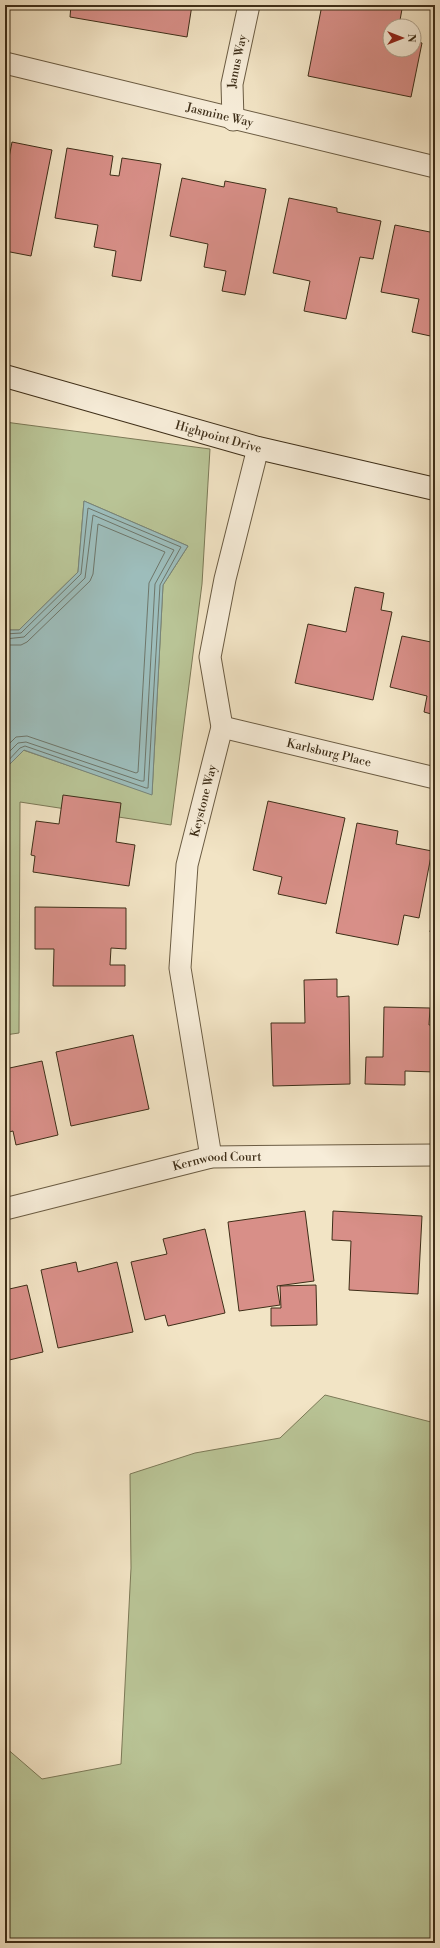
<svg xmlns="http://www.w3.org/2000/svg" width="440" height="1948" font-family="'Libre Bodoni',serif">
  <style>
    .green { fill: #b9c496; stroke: #7c7957 }
    .water { fill: #9dbdbb; stroke: #77847a }
    .lines { fill: none; stroke-linecap: round; stroke-linejoin: round }
    .shore { stroke: #6e766a; stroke-width: 1 }
    .building { fill: #d88f88; stroke: #3e2e18 }
    .street-casing { stroke: #6b5c43; stroke-width: 23 }
    .secondary-casing { stroke: #3e2e18; stroke-width: 24 }
    .street { stroke: #f7edd9; stroke-width: 21 }
    .secondary { stroke: #f7edd9; stroke-width: 22 }
    .labels { text-anchor: middle; stroke-width: 3; stroke-linejoin: round; paint-order: stroke }
    .street-label { font-size: 12px; fill: #3e2e18; stroke: #f7edd9 }
  </style>
  <rect width="100%" height="100%" fill="#f2e4c5"/>
  <filter id="stains"><feTurbulence type="fractalNoise" baseFrequency=".005" numOctaves="4"/><feColorMatrix values="0 0 0 0 .2 0 0 0 0 .09 0 0 0 0 .02 0 0 0 .5 -.17"/></filter>
  <radialGradient id="worn" r=".72"><stop offset=".6" stop-color="#630" stop-opacity="0"/><stop offset="1" stop-color="#630" stop-opacity=".3"/></radialGradient>
  <path class="green" d="M5,422L210,449L202,584L171,825L20,802L19,1033L5,1035V769L23,750L152,794L163,585L188,546L84,501L78,572L19,630H5Z
    M325,1395L435,1423V1943H5V1747L42,1779L121,1764L131,1568L130,1474L195,1453L280,1438Z"/>
  <path class="water" d="M84,501L188,546L163,585L152,795L24,750L5,769V630H19L78,572Z"/>
  <g class="lines">
    <path class="shore" d="M5,634L21,633L81,574L88,508L181,547L160,585L148,788H146L25,746L20,748L5,764
      M5,639L24,637L85,578L93,515L174,550L155,584L144,781H141L26,742L18,743L5,756
      M5,645H21L27,642L90,581L93,574L98,524L165,552L149,583L138,772L136,773L27,736L16,737L5,748"/>
  </g>
  <path class="building" d="M71,5H192L187,37L70,17Z
    M322,5H381L402,9L399,26H390V50H414V41L422,43L411,97L308,76Z
    M12,142L52,150L31,256L5,251V168H7Z
    M67,148L113,156L110,175L119,176L122,158L161,164L141,281L112,276L116,251L94,247L98,225L55,218Z
    M182,178L224,187L225,181L266,189L245,295L222,291L226,271L204,267L208,244L170,236Z
    M289,198L337,208V212L381,221L373,259L360,257L346,319L304,311L310,281L273,273Z
    M395,225L435,233V337L412,332L419,299L381,292Z
    M355,587L384,593L381,610L392,612L373,700L295,683L308,624L346,632Z
    M435,627V715L424,712L427,696L390,687L402,636L431,642Z
    M63,795L121,803L116,842L135,845L129,886L33,872L35,856L31,855L36,821L59,824Z
    M268,801L345,818L326,904L278,894L282,877L253,870Z
    M357,823L398,831L396,844L432,851L419,918L404,915L398,945L336,933Z
    M35,907L126,908V949L111,948L110,965H125V986H53L54,949H35Z
    M435,908V933L430,932Z
    M337,979V997L349,996L350,1084L273,1086L271,1023H305L304,980Z
    M384,1007L430,1008L429,1025H435V1072L405,1071V1085L365,1084L366,1057H383Z
    M133,1035L149,1109L71,1126L56,1052Z
    M42,1061L58,1135L16,1145L13,1131L5,1133V1069Z
    M305,1211L314,1281L277,1286L280,1305L239,1311L228,1222Z
    M333,1211L422,1216L418,1294L349,1290L351,1241L332,1240Z
    M205,1229L225,1313L168,1326L165,1315L145,1320L131,1262L167,1254L163,1239Z
    M76,1262L78,1272L117,1262L133,1332L58,1348L41,1270Z
    M27,1285L43,1352L5,1361V1290Z
    M316,1285L317,1325L271,1326V1308H281L280,1286Z"/>
  <g class="lines">
    <g class="street-casing">
      <g id="street">
        <path id="s1" d="M5,63L435,167"/>
        <path id="s2" d="M233,120L232,84L249,5"/>
        <path id="s3" d="M222,727L435,778"/>
        <path id="s4" d="M211,1157L180,968L187,865L222,727L210,657L225,579L258,448"/>
        <path id="s5" d="M5,1209L211,1157L435,1155"/>
      </g>
    </g>
    <g class="secondary-casing">
      <g id="secondary">
        <path id="s6" d="M5,376L258,448L435,489"/>
      </g>
    </g>
    <use href="#street" class="street"/>
    <use href="#secondary" class="secondary"/>
  </g>
  <g class="labels">
    <g class="street-label">
      <text dy="4" stroke="none"><textPath href="#s2" startOffset="59">Janus Way</textPath></text>
      <text dy="4" stroke="none"><textPath href="#s1" startOffset="221">Jasmine Way</textPath></text>
      <text dy="4" stroke="none"><textPath href="#s6" startOffset="222">Highpoint Drive</textPath></text>
      <text dy="4" stroke="none"><textPath href="#s3" startOffset="110">Karlsburg Place</textPath></text>
      <text dy="4" stroke="none"><textPath href="#s4" startOffset="361">Keystone Way</textPath></text>
      <text dy="4" stroke="none"><textPath href="#s5" startOffset="218">Kernwood Court</textPath></text>
    </g>
  </g>
  <rect width="440" height="1948" fill="none" stroke="#f2e4c5" stroke-width="20"/>
  <rect x="6" y="6" width="428" height="1936" fill="none" stroke="#3e2e18" stroke-width="2"/>
  <rect x="10" y="10" width="420" height="1928" fill="none" stroke="#3e2e18"/>
  <g transform="translate(402 38) rotate(90)"><circle r="19" fill="#f7edd9" stroke="#ada18c"/>
  <path d="M0-3L7 15L0 10L-7 15Z" fill="#8f2418"/>
  <text y="-6" font-size="11" font-weight="bold" text-anchor="middle" fill="#3e2e18">N</text>
  </g>
  <rect width="100%" height="100%" filter="url(#stains)"/>
  <rect width="100%" height="100%" fill="url(#worn)"/>
</svg>
